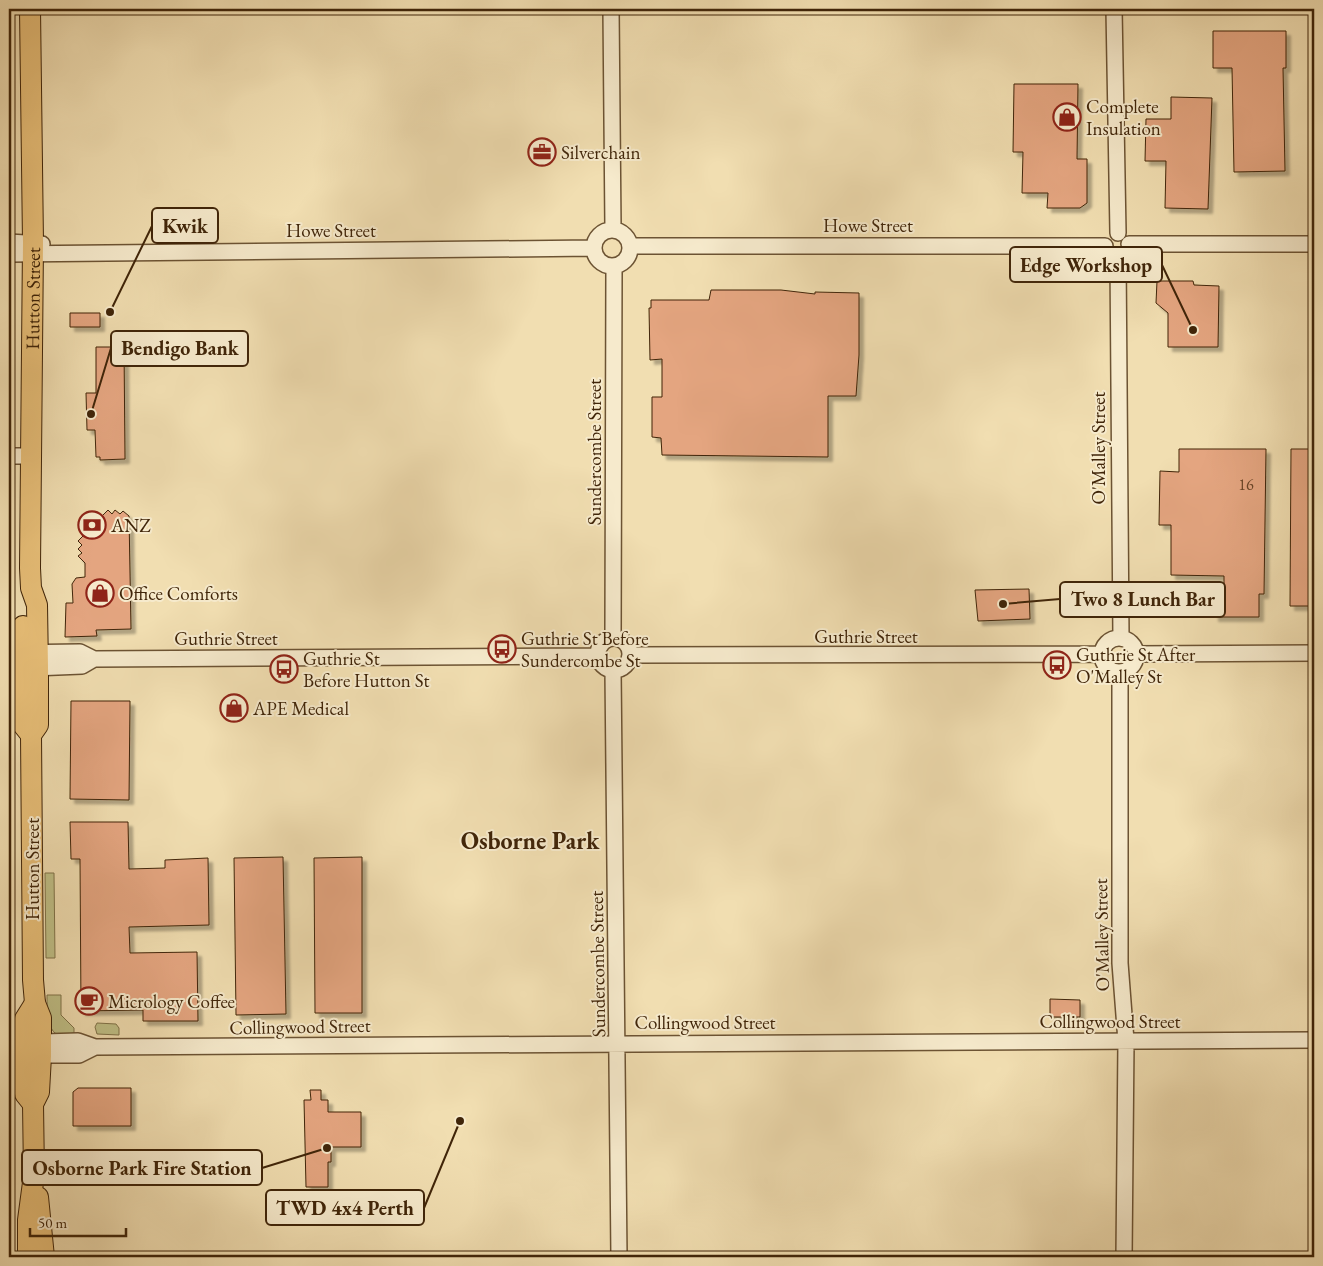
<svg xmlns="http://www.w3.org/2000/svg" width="1323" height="1266" font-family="'EB Garamond',serif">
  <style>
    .green { fill: #c0c087; stroke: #807248 }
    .building { fill: #e4a580; stroke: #402509; filter: url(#shadow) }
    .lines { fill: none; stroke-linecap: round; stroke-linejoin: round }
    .minor-casing { stroke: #6c5333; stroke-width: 18 }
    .major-casing { stroke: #402509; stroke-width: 22 }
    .minor { stroke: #f6eacc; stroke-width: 15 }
    .major { stroke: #e8bf78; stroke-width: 20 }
    .labels { text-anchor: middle; stroke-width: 4; stroke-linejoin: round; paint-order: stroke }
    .number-label { font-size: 16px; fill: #694527 }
    .poi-label { font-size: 19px; fill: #402509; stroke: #f6eacc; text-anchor: start }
    .street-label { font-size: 19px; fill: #402509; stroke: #f6eacc }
    .district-label { font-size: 24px; font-weight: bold; fill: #402509; stroke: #f6eacc }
    .leader { fill: none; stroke: #402509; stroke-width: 2 }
    .callout-dot { fill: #402509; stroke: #f6eacc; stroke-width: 2 }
    .callout { fill: #f6eacc; stroke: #402509; stroke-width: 2 }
    .callout-label { font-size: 20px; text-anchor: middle; font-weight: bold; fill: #402509 }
  </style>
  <defs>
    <filter id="shadow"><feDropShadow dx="4.5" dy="4.5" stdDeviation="1" flood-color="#0004"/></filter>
  </defs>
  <rect width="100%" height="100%" fill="#f1deb1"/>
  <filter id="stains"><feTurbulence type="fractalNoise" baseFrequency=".004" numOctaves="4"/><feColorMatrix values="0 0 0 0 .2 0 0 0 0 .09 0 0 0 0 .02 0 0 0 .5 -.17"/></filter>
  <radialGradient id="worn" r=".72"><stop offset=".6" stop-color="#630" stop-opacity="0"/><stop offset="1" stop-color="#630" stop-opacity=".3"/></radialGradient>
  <path class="green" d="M45,873H54L55,958H46Z
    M47,995H61V1015L74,1028V1033C69,1034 62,1035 57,1034C47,1031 47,1004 47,995Z
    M97,1023L116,1024L119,1028V1035L97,1034L95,1027Z"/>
  <path class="building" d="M1213,31H1286V68H1283L1285,171L1234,172L1232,68H1213Z
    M1014,84H1078L1077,159H1087V203L1080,208H1047L1048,193H1022L1023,152H1013Z
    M1171,97L1212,98L1208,209L1165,208L1166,161H1145L1146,119H1171Z
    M1157,281H1193L1194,285L1219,286L1218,347H1168V313L1156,303Z
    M711,290H781L815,294V292L859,293V355L856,396H828V457L662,455L661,438L652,437V397H662V359L650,360L649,308H651V300H709Z
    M70,313H100V327H70Z
    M96,347H124L125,459L100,460V457H96L95,430H87L86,393H96Z
    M1179,449H1266L1264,594H1259V617H1214V597H1224V576L1171,575V525H1159L1160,471L1179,472Z
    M1291,449H1314V606H1290Z
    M108,510L112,514L115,510L120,514L123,511L129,516L131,629L96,630L97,636L65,637L66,603H73L72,584L76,578L85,577V563L78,556L82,553L78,549L82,545L78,541L88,531L85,516H102Z
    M1029,589L1030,619L978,621L975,590Z
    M71,701H130L129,800L70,799Z
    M70,822H128L129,869L165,868V860L208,858L209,925L129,927L130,953L197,952L198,1021H143V1010L81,1011L80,859H71Z
    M283,857L286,1014L236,1015L234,858Z
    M362,857V1013H315L314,858Z
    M1050,999L1080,1000V1017H1050Z
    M78,1088H131V1126H73V1092Z
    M310,1090H321V1100H328V1112H361V1147H331V1162H328V1187H306L304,1100H311Z"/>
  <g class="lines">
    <g class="minor-casing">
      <path id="minor" d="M611,9L613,229
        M1114,9L1118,233
        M594 248a18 18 0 1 1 36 0a18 18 0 1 1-36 0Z
        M9,242L42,244
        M1129,244H1314
        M631,246H1105
        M9,254L594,248
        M1118,258L1121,638
        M9,456H31
        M598 654a16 16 0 1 1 32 0a16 16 0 1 1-32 0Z
        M1102 655a17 17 0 1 1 34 0a17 17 0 1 1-34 0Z
        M613,638L614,267
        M9,653L80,652L94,659L597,656
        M1136,654L1314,653
        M630,655L1102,654
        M9,669L82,666L94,659
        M613,671L619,1257
        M1120,672V963L1126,1041L1124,1257
        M9,1043L78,1041L95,1047L1314,1040
        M9,1055H79L95,1047"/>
    </g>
    <g class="major-casing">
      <g id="major">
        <path d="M23,626V725L31,735"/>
        <path d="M33,1104L25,1094V1019L35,1003"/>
        <path d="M38,1197L44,1257"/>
        <path id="s1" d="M28,1257V1220L34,1175L33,1104L39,1092L41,1056V1018L35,1003L33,980L31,735L38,725V668L37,605L31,588L30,568L33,243L30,9"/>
      </g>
    </g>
    <use href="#minor" class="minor"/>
    <use href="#major" class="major"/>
  </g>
  <defs>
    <g id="shop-ring" transform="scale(1.4375)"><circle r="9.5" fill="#f6eacc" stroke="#8f2418" stroke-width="1.5"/><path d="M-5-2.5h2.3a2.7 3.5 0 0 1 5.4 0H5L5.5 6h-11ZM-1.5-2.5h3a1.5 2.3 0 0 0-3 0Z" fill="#8f2418"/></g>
    <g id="office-ring" transform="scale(1.4375)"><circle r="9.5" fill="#f6eacc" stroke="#8f2418" stroke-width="1.5"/><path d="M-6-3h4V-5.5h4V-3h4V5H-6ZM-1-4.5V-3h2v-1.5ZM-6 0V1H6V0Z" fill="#8f2418"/></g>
    <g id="bank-ring" transform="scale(1.4375)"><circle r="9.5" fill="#f6eacc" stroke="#8f2418" stroke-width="1.5"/><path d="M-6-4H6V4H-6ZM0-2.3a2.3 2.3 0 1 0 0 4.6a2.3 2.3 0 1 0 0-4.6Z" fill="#8f2418"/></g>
    <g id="bus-ring" transform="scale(1.4375)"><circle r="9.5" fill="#f6eacc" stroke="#8f2418" stroke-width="1.5"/><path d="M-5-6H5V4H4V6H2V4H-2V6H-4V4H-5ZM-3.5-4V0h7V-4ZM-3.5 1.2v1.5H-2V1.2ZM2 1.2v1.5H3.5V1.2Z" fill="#8f2418"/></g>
    <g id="cafe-ring" transform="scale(1.4375)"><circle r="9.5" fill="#f6eacc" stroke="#8f2418" stroke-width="1.5"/><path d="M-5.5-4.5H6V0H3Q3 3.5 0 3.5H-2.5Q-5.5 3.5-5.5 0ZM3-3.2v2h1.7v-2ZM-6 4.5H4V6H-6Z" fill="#8f2418"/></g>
  </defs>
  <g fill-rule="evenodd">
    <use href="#shop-ring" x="1067" y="117"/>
    <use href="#office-ring" x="542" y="152"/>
    <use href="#bank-ring" x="92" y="525"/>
    <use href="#shop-ring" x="100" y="593"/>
    <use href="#bus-ring" x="502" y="649"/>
    <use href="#bus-ring" x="1057" y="665"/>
    <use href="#bus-ring" x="284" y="669"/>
    <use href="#shop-ring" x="234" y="708"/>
    <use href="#cafe-ring" x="89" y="1001"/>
  </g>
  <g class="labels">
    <g class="number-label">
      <text x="1246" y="490">16</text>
    </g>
    <g class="poi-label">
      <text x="1086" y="113">Complete<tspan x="1086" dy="22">Insulation</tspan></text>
      <text x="561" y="159">Silverchain</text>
      <text x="111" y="532">ANZ</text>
      <text x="119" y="600">Office Comforts</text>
      <text x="521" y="645">Guthrie St Before<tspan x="521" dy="22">Sundercombe St</tspan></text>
      <text x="1076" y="661">Guthrie St After<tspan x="1076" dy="22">O'Malley St</tspan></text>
      <text x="303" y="665">Guthrie St<tspan x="303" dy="22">Before Hutton St</tspan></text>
      <text x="253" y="715">APE Medical</text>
      <text x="108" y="1008">Micrology Coffee</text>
    </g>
    <g class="street-label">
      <text x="868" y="232">Howe Street</text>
      <text x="331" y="237">Howe Street</text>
      <text dy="7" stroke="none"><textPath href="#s1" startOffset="965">Hutton Street</textPath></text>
      <text transform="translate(1098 448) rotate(-90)" y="7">O'Malley Street</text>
      <text transform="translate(594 452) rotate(-90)" y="7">Sundercombe Street</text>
      <text x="866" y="643">Guthrie Street</text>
      <text x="226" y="645">Guthrie Street</text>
      <text transform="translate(32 869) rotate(-90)" y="7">Hutton Street</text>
      <text transform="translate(1101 935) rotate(-91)" y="7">O'Malley Street</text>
      <text transform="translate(597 964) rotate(-91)" y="7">Sundercombe Street</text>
      <text x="1110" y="1028">Collingwood Street</text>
      <text x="705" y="1029">Collingwood Street</text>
      <text transform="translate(300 1026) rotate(-1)" y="7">Collingwood Street</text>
    </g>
    <g class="district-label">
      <text x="530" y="849">Osborne Park</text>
    </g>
  </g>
  <path class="leader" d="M110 312L152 226M1193 330L1162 265M91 414L111 348M1003 604L1060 599M327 1148L262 1168M460 1121L424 1208"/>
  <g class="callout-dot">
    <circle cx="110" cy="312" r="5"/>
    <circle cx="1193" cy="330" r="5"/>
    <circle cx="91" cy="414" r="5"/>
    <circle cx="1003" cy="604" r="5"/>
    <circle cx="327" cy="1148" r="5"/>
    <circle cx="460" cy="1121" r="5"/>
  </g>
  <g class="callout">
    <rect x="152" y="208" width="66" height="35" rx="5"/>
    <rect x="1010" y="247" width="152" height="35" rx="5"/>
    <rect x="111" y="331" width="137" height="35" rx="5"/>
    <rect x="1060" y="582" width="165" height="35" rx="5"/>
    <rect x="22" y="1150" width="240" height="35" rx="5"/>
    <rect x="266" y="1190" width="158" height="35" rx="5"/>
  </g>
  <g class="callout-label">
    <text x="185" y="233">Kwik</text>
    <text x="1086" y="272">Edge Workshop</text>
    <text x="180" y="355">Bendigo Bank</text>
    <text x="1143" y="606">Two 8 Lunch Bar</text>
    <text x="142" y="1175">Osborne Park Fire Station</text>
    <text x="345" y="1215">TWD 4x4 Perth</text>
  </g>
  <rect width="1323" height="1266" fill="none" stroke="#f1deb1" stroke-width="30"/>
  <rect x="10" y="10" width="1303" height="1246" fill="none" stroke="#402509" stroke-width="2.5"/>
  <rect x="15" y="15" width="1293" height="1236" fill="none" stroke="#402509"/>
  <path d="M30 1228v8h96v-8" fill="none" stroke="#402509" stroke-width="2.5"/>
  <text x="38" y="1228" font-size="15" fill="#402509" stroke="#f6eacc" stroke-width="4" paint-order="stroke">50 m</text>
  <rect width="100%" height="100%" filter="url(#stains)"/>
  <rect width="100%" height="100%" fill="url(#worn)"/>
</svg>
